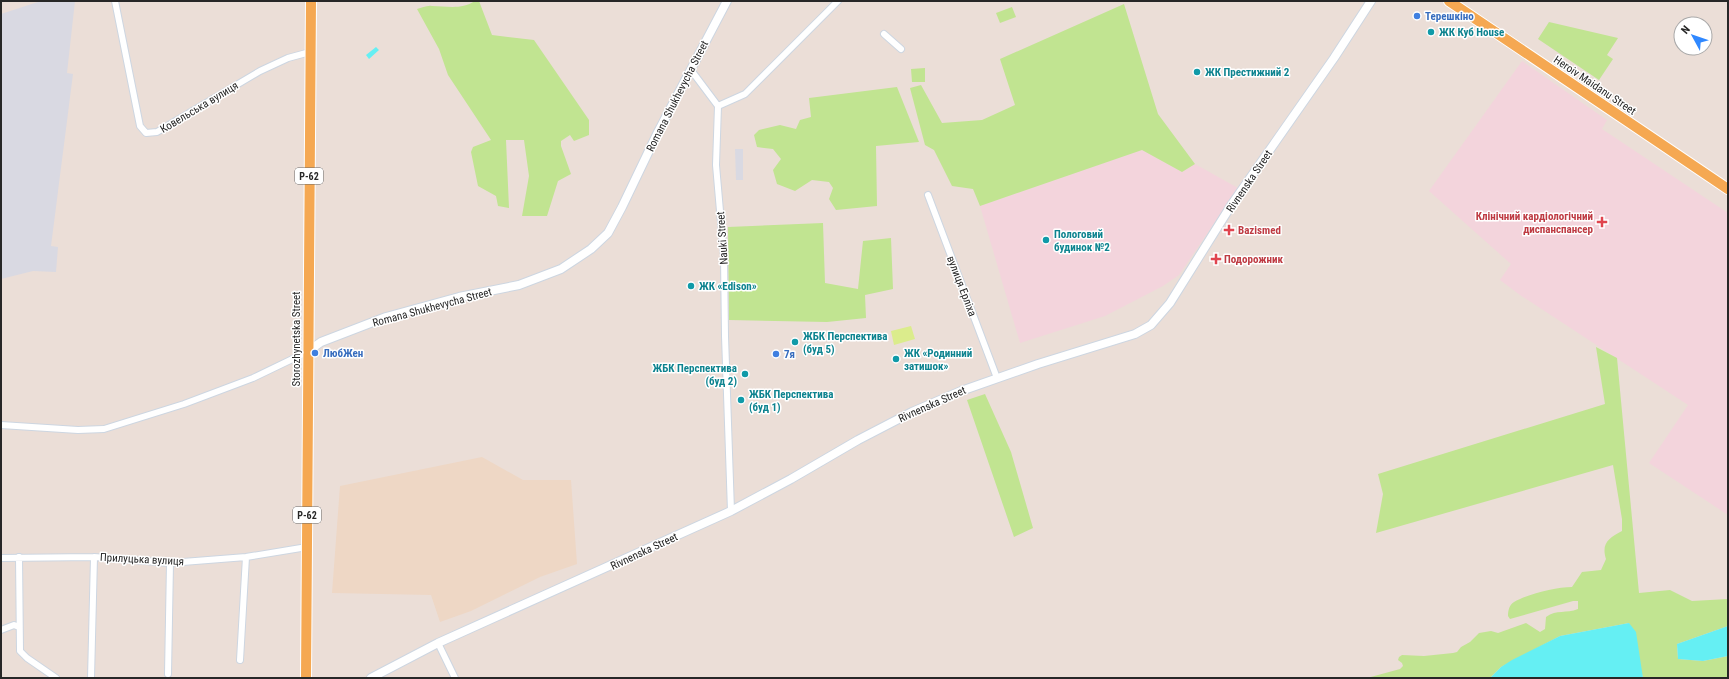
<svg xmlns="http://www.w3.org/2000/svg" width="1729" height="679" font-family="'Roboto Condensed',sans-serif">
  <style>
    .industrial { fill: #d9d9e2 }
    .education { fill: #eed7c5 }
    .medical { fill: #f3d4dc }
    .green { fill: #c1e491 }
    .pitch { fill: #dbec8c }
    .water { fill: #65eff3 }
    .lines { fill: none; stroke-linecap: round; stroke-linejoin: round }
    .minor-casing { stroke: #cdd6e1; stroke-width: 8 }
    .tertiary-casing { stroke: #cdd6e1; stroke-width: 10 }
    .primary-casing { stroke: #fff; stroke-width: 12 }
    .minor { stroke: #fff; stroke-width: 6 }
    .tertiary { stroke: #fff; stroke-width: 8 }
    .primary { stroke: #f5a852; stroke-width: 10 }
    .shop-dot { fill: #3f7fe0; stroke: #fff; stroke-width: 1.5 }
    .culture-dot { fill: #0f9aa8; stroke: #fff; stroke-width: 1.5 }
    .health-dot { fill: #e0444e; stroke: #fff; stroke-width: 1.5 }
    .labels { text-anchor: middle; stroke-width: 3; stroke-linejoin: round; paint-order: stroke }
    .shield { fill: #fff; stroke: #686868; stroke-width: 1 }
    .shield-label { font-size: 10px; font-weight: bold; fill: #272727 }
    .shop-label { font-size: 11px; font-weight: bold; fill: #366cbe; stroke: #fff; text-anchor: start }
    .culture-label { font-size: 11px; font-weight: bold; fill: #0d838f; stroke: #fff; text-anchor: start }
    .street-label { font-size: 11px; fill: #272727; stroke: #fff }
    .health-label { font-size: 11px; font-weight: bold; fill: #be3a42; stroke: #fff; text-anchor: start }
  </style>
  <rect width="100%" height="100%" fill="#ebded7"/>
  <path class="industrial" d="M41,1H75L67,73L73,74L51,246L58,247L56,272L33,271L1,279V14Z
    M735,149H743V180H736Z"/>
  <path class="education" d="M482,457L523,480H571L577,564L540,577L471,611L440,622L431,595L332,593L340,486Z"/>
  <path class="medical" d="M1522,61L1607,120L1602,129L1728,213V515L1649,463L1688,405L1520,295L1500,280L1511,264L1429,191Z
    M1142,150L1182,172L1195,164L1238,188L1179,275L1163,286L1105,316L1020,343L980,206Z"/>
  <path class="green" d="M475,1H479L492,35L534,40L589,120V135L574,141L570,135L561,141V146L571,174L558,181L547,216H522L529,176L524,140H506L509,208L498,206L496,196L478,186L471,152L473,147L491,140L448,75L439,49L417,9C422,8 427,5 432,6C447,6 461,10 475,1Z
    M1124,4L1158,114L1195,164L1182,172L1142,150L980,206L973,189L952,186L934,150L925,145L910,88L921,85L942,123L982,120L1015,105L1000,59Z
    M1012,7L1016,17L1000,23L996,13Z
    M1549,22L1618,38L1607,55L1613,59L1599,80L1538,39Z
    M925,68V82H912L911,69Z
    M897,87L919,142L876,146L877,206L836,210L829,199L833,188L829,182L812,180L795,191L777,184L773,170L781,159L773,149L757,147L754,135L759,130L780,125L796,129L800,120L811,117L809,98Z
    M823,223L825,283L858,289L863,241L891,238L893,289L865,295L866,318L827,322L729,320L728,227Z
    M1596,347L1617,358L1639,593L1670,590L1692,601L1728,599V626L1677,644L1678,659L1703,661L1728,656V678H1643L1629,623L1560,636L1501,667L1490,678H1367L1400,669L1403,666L1402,663L1398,660L1399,657L1402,655L1424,656L1453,653L1457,652L1461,647L1470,642L1479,633L1491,631L1498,633L1526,623L1540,632L1545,629L1546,617C1557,609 1566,614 1578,609V601H1573L1510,619L1508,616C1508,611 1509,605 1514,602C1528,594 1556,587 1572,587L1582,572L1601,570L1606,559C1601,543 1609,538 1622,531V519L1613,465L1376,533L1383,494L1378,474L1605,404Z
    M985,394L1011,452L1033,528L1014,537L967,400Z"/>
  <path class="pitch" d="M911,326L915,339L894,345L891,331Z"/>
  <path class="water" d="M376,47L379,50L369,59L366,55Z
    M1629,623L1636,632L1643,678H1490L1501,667L1512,660L1560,636Z
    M1728,626V656L1703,661L1678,659L1677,644Z"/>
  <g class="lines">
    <g class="minor-casing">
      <path id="minor" d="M115,1L140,126L146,133L157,132L260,71L288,58L310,52
        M884,34L901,49
        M691,70L718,106L716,165L724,257L725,336L731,511
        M718,106L745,94L838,1
        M928,195L997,378
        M1,425L78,430L104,429L184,404L253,378L307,352
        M19,557L20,651L27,658L56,678
        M1,558L94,557L170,563L246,557L307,547
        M1,630L14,625L19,627
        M438,643L455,678
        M240,660L246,557
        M168,674L170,563
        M91,678L94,557"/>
    </g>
    <g class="tertiary-casing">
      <path id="tertiary" d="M307,352L321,342L386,317L459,297L519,285L561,269L591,249L608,233L622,207L658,132L727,1
        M371,678L438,643L731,511L791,479L858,440L912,412L961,391L1038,364L1135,334L1151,325L1170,303L1232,204L1334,58L1371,1"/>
    </g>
    <g class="primary-casing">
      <path id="primary" d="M1449,1L1728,189
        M306,678L311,1"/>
    </g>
    <use href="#minor" class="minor"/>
    <use href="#tertiary" class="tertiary"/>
    <use href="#primary" class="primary"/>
  </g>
  <g class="shop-dot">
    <circle cx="1417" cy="16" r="4"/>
    <circle cx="315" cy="353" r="4"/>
    <circle cx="776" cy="354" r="4"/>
  </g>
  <g class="culture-dot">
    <circle cx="1431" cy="32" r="4"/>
    <circle cx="1197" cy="72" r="4"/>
    <circle cx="1046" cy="240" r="4"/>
    <circle cx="691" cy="286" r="4"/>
    <circle cx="795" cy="342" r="4"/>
    <circle cx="896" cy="359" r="4"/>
    <circle cx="745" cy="374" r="4"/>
    <circle cx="741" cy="400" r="4"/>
  </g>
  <g class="health-dot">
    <path d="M1600 216h4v4h4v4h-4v4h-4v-4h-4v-4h4z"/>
    <path d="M1227 224h4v4h4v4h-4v4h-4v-4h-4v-4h4z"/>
    <path d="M1214 253h4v4h4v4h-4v4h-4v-4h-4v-4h4z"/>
  </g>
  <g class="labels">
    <g class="shield">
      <rect x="295" y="168" width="28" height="16" rx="3"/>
      <rect x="293" y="507" width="28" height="16" rx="3"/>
    </g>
    <g class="shield-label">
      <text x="309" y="180">Р-62</text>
      <text x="307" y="519">Р-62</text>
    </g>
    <g class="shop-label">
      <text x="1425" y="20">Терешкіно</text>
      <text x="323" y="357">ЛюбЖен</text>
      <text x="784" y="358">7я</text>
    </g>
    <g class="culture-label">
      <text x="1439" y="36">ЖК Куб House</text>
      <text x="1205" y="76">ЖК Престижний 2</text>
      <text x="1054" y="238">Пологовий<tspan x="1054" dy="13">будинок №2</tspan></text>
      <text x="699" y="290">ЖК «Edison»</text>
      <text x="803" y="340">ЖБК Перспектива<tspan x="803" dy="13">(буд 5)</tspan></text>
      <text x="904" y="357">ЖК «Родинний<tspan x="904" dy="13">затишок»</tspan></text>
      <text x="737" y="372" text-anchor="end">ЖБК Перспектива<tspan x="737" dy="13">(буд 2)</tspan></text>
      <text x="749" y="398">ЖБК Перспектива<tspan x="749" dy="13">(буд 1)</tspan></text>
    </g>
    <g class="street-label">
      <text transform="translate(1595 85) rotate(34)" y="4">Heroiv Maidanu Street</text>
      <text transform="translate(677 96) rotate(-63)" y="4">Romana Shukhevycha Street</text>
      <text transform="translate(199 107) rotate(-31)" y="4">Ковельська вулиця</text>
      <text transform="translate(1249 181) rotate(-56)" y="4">Rivnenska Street</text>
      <text transform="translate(722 238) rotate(-94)" y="4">Nauki Street</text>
      <text transform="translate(962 286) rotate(69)" y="4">вулиця Ерліха</text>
      <text transform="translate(432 307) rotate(-15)" y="4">Romana Shukhevycha Street</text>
      <text transform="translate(296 339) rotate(-90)" y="4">Storozhynetska Street</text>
      <text transform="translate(932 404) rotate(-24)" y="4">Rivnenska Street</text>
      <text transform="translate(644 551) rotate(-25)" y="4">Rivnenska Street</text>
      <text transform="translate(142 559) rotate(3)" y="4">Прилуцька вулиця</text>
    </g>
    <g class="health-label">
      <text x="1593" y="220" text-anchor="end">Клінічний кардіологічний<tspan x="1593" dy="13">диспанспансер</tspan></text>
      <text x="1238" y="234">Bazismed</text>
      <text x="1224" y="263">Подорожник</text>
    </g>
  </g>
  <rect width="1729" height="679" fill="none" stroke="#272727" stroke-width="4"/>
  <g transform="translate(1693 36) rotate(310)"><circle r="19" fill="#ffffff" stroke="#a9a9a9"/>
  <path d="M0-3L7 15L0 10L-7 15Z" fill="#3088ff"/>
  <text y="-6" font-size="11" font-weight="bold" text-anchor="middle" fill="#272727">N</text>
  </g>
</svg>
